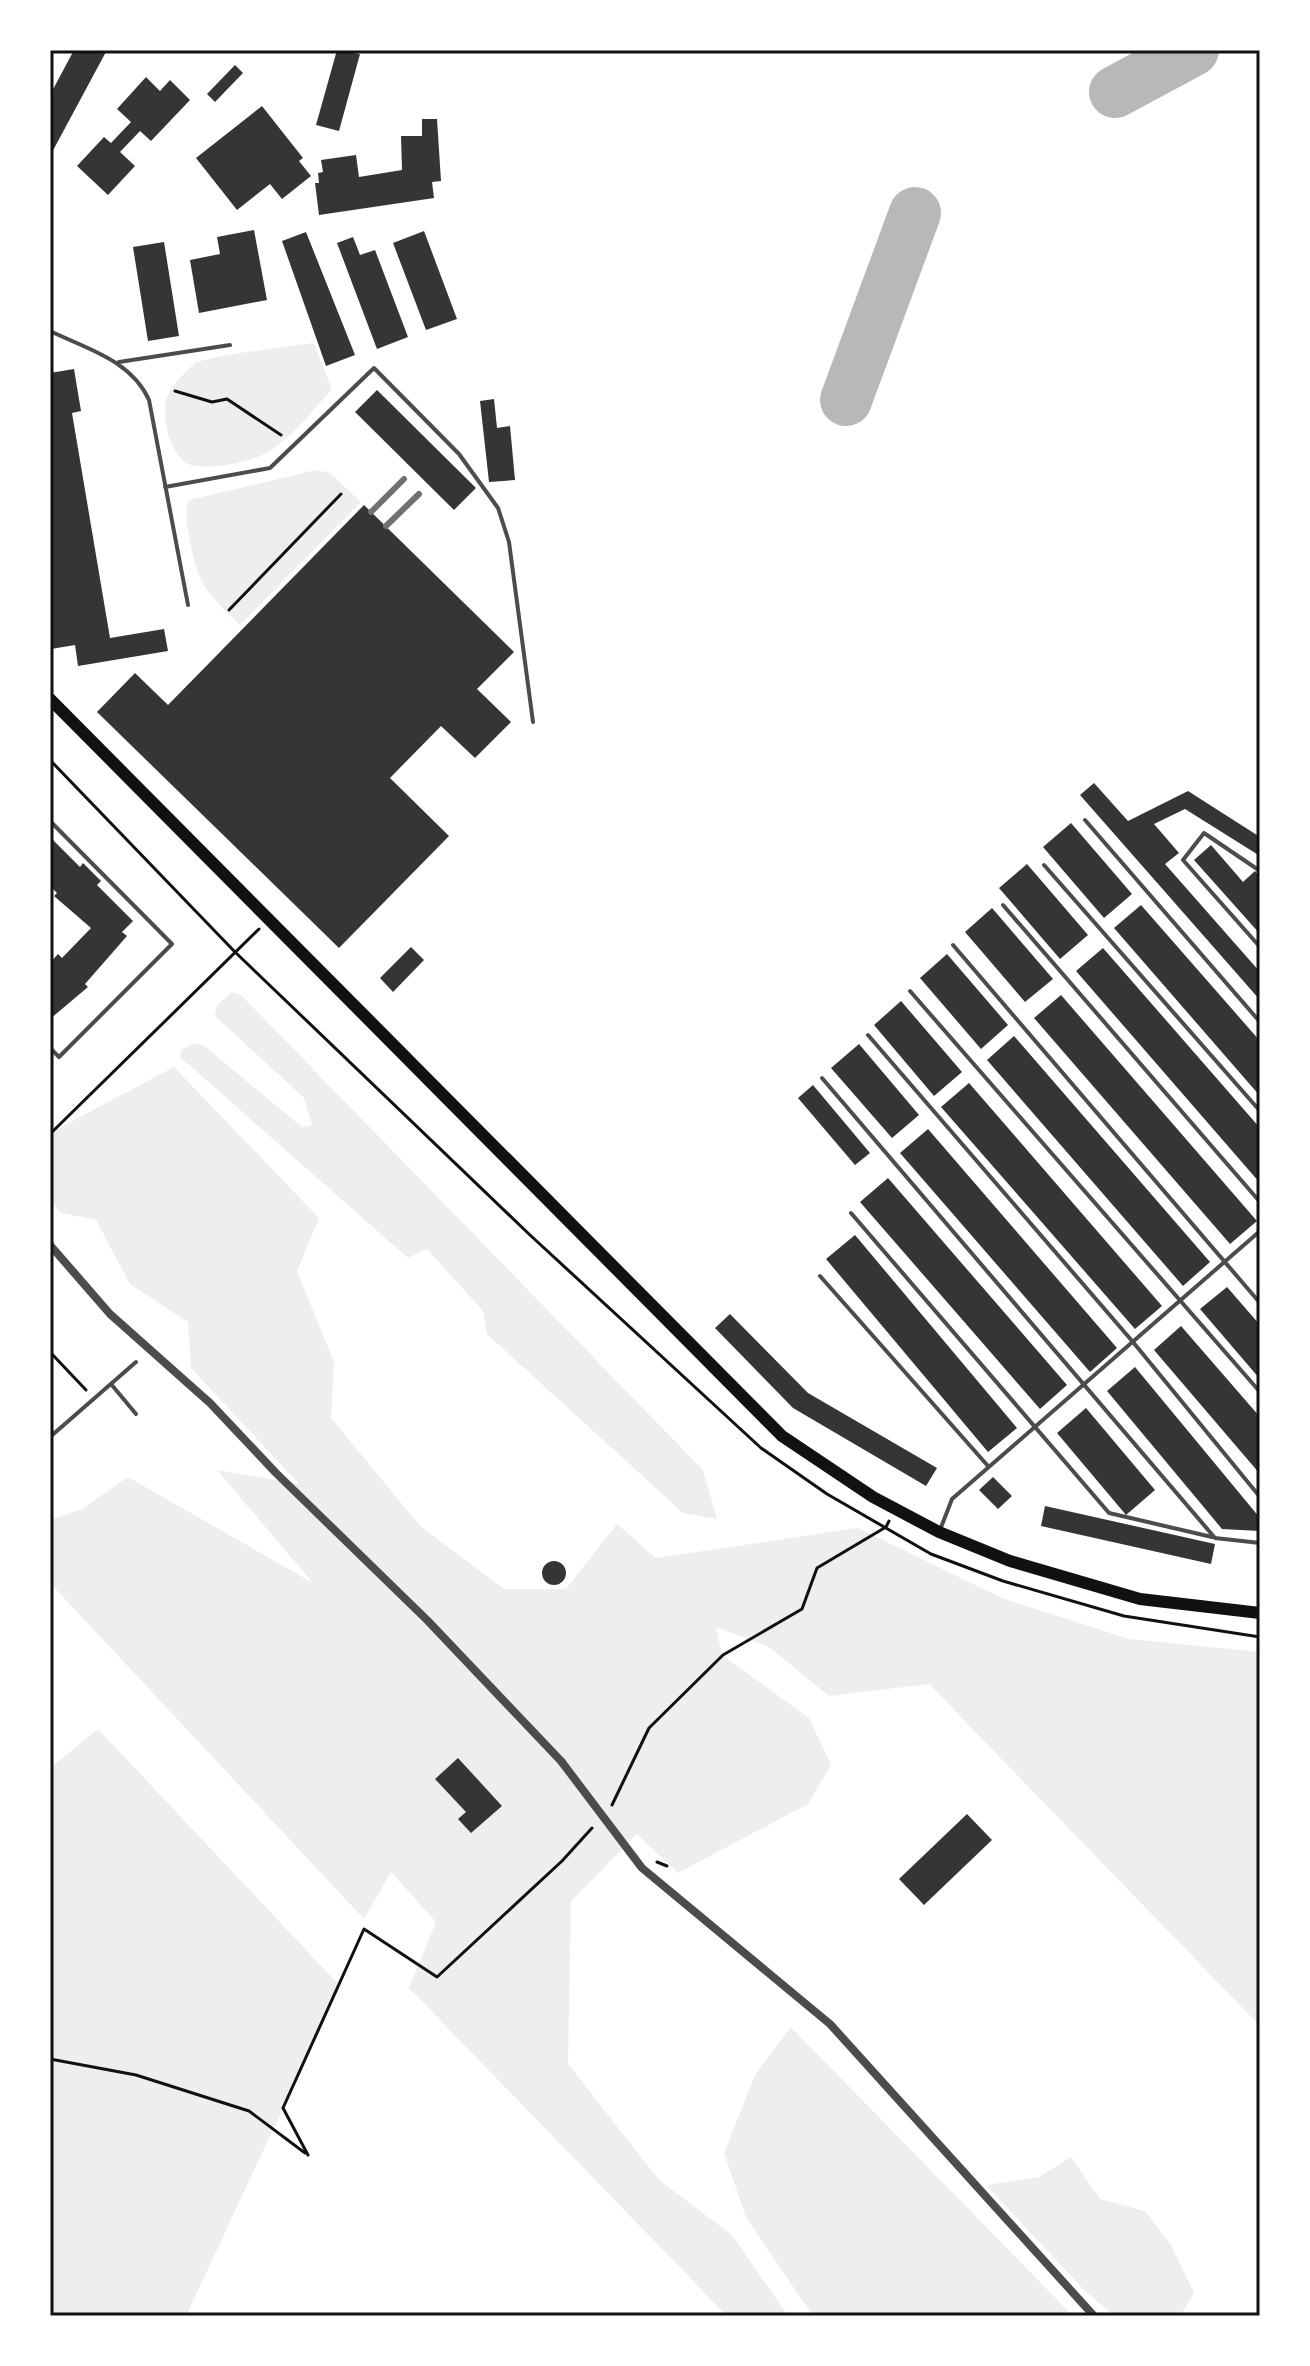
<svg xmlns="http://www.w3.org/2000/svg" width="1310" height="2366" font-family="Arial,sans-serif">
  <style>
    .green { fill: #eee }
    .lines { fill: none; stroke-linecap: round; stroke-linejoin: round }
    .taxiway { stroke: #b8b8b8; stroke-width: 52 }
    .building { fill: #353535 }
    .path { stroke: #111; stroke-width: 3 }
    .service { stroke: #4c4c4c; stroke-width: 4 }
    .minor { stroke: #4c4c4c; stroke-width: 8 }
    .secondary { stroke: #111; stroke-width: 12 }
    .rail { stroke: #707070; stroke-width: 6 }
    .neatline { fill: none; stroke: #111; stroke-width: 3 }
  </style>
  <rect width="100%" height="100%" fill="#fff"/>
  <path class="green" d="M314,343L332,390C311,411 288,444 260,456C245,463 203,471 188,464C169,455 159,410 169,392C175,383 186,371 194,364C204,356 294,346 314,343Z
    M316,470L330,473L361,502L240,625C205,591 198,586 189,536C187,522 184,513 189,500Z
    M232,992L241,995L703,1470L717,1519L683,1513L487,1334L483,1311L427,1249L408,1258L180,1057L181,1050L193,1043L203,1045L302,1127L312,1125L304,1098L215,1016L217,1005Z
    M174,1067L319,1218L297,1271L334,1362L331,1418L421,1527L504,1589H566L617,1524L656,1558L858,1528L1002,1598L1129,1639L1260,1652V2026L929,1684L829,1696L769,1647L716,1627L722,1655L809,1718L831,1765L808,1804L678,1873L637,1834L571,1901L568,2064L659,2180L732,2235L788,2316H727L409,1988L436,1922L391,1872L364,1919L50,1583V1520L82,1509L128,1477L313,1583L217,1470L299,1484L191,1368L188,1322L130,1284L96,1220L61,1213L50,1201V1139L56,1130Z
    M98,1729L340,1986L186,2316H50V1768Z
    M791,2027L1073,2316H813L746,2217L724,2153L755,2075Z
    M1071,2157L1100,2199L1145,2211L1171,2245L1194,2293L1180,2316H1114L1084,2290L986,2185L1039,2177Z"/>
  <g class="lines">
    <path class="taxiway" d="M1115,92L1193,50
      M846,400L915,213"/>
  </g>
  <path class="building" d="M74,50H107L50,156V95Z
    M337,50L360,54L339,131L316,125Z
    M235,65L243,73L215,102L207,94Z
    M146,77L160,91L170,80L190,100L151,141L140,131L120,152L135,166L108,195L77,166L104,137L111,143L131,122L117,109Z
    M262,106L303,158L299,161L311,176L282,199L270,184L237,210L196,158Z
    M422,119H437L441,181L432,182L434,198L319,215L315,183H319L318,173L323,172L321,160L356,155L359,177L402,170L401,136H422Z
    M254,230L267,300L199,313L190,260L220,254L217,237Z
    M424,231L457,319L426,330L393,243Z
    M306,232L355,355L326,366L282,241Z
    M353,237L360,255L375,250L408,337L377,349L337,243Z
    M164,242L179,336L148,341L133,247Z
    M74,369L81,411L72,413L110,638L164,629L168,651L78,666L75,645L51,649L50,373Z
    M377,390L476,488L454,510L355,412Z
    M494,399L497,428L510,426L515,480L489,482L480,401Z
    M364,505L514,652L477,689L511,722L475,758L441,726L390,778L449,836L339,948L97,712L135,673L168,705Z
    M1094,783L1128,821L1188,791L1260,837V856L1185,809L1154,824L1179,853L1165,864L1260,972V1000L1080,795Z
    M1071,823L1132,894L1104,918L1043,847Z
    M50,837L80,867L83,863L101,881L97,885L133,921L122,932L127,936L85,984L88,987L50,1019V963L58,954L62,958L91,928L54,896L57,893L50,886Z
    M1211,845L1243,882L1255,871L1260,877V934L1194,860Z
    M1027,864L1088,935L1060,959L999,888Z
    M1141,905L1260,1041V1096L1114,928Z
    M992,908L1053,979L1025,1002L965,932Z
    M411,947L424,960L393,992L380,978Z
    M1103,948L1260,1128V1183L1076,971Z
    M947,954L1008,1025L981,1049L920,978Z
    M1061,995L1257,1221L1230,1244L1034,1018Z
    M901,1001L962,1072L934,1096L874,1025Z
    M1014,1036L1210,1262L1183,1286L987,1060Z
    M859,1044L919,1115L892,1138L831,1068Z
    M969,1083L1162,1306L1135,1329L941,1107Z
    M813,1085L870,1153L855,1165L798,1098Z
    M928,1129L1117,1348L1090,1372L900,1153Z
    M888,1178L1067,1385L1040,1409L860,1202Z
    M855,1235L1017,1428L988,1452L826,1259Z
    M1227,1287L1260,1325V1379L1200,1309Z
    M730,1314L808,1393L937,1468L926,1486L793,1408L715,1328Z
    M1181,1326L1260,1417V1474L1154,1350Z
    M1135,1367L1260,1518V1531L1222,1529L1107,1391Z
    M1086,1408L1155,1490L1126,1515L1057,1433Z
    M993,1477L1012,1496L998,1509L979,1490Z
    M1045,1506L1215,1544L1211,1564L1041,1526Z
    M542 1573a12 12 0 1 1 24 0a12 12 0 1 1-24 0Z
    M458,1758L502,1806L471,1833L458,1819L466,1812L435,1779Z
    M967,1814L992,1840L924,1905L899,1879Z"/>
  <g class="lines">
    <path class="path" d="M175,391L212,402L227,399L281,435
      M229,610L341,494
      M50,760L235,952L530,1235L761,1448L827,1494L931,1554L1003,1581L1124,1616L1260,1637
      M50,1134L259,929
      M50,1352L86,1390
      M612,1805L649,1728L723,1655L802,1609L817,1568L886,1527L889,1521
      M657,1862L667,1866
      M50,2059L136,2075L249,2111L305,2153
      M308,2155L283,2108L364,1929L437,1977L562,1861L592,1828"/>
    <path class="service" d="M50,331C87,349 131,360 149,400L188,605
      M119,362L230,345
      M165,487L270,468L374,368L459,454L498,508L509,542L533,722
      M1085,820L1260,1022
      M50,821L172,944L59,1057L50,1048
      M1044,865L1260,1111
      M1260,871L1204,833L1183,860L1260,947
      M1003,905L1260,1202
      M953,945L1260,1303
      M910,991L1260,1392
      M868,1035L1133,1342L1260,1497
      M822,1078L1215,1538L1260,1543
      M851,1213L1109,1513L1212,1537
      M820,1276L988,1466
      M111,1384L136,1414
      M50,1437L136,1362
      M940,1530L952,1499L1260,1231"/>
    <path class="minor" d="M50,1245L110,1314L210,1403L276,1473L427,1620L561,1761L642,1868L830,2024L1094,2316"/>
    <path class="secondary" d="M50,699L782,1436L873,1497L939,1532L1010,1561L1140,1599L1260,1613"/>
    <path class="rail" d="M371,512L404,479
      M386,526L419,494"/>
  </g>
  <rect width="1310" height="2366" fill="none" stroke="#ffffff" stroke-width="104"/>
  <rect x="52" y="52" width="1206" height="2262" class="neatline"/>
</svg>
